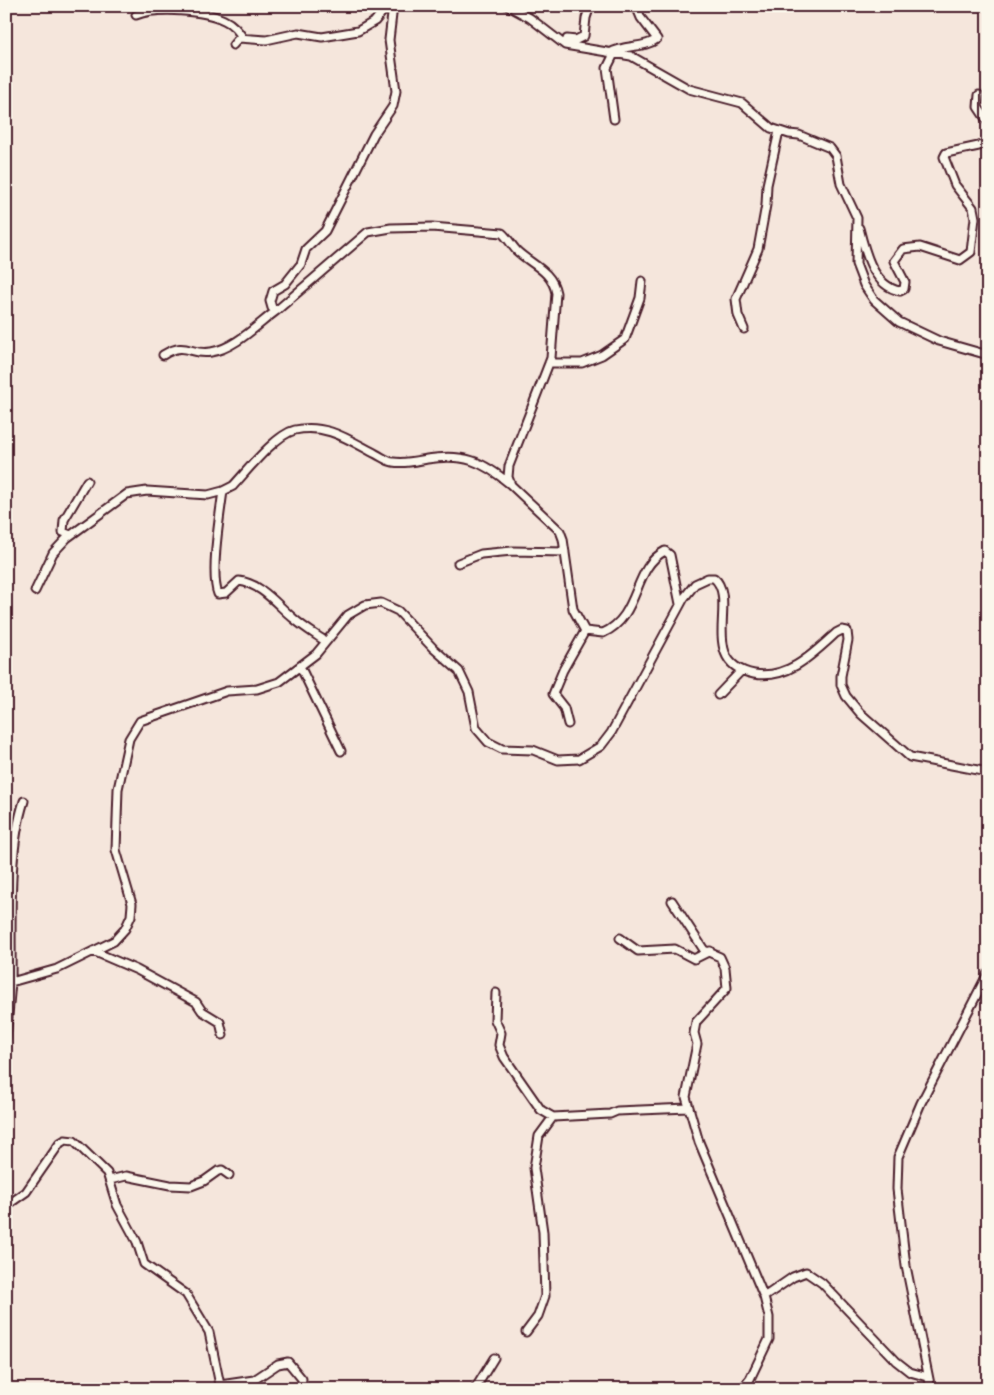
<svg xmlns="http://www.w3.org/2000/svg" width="994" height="1395" font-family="Caveat,sans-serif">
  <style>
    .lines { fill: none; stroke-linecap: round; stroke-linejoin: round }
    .minor-casing { stroke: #4a1f2b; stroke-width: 11 }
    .minor { stroke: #fbf7ec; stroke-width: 7 }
  </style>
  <rect width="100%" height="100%" fill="#f5e6dc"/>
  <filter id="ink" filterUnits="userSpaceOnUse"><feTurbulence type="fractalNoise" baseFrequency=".02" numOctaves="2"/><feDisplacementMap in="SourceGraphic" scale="10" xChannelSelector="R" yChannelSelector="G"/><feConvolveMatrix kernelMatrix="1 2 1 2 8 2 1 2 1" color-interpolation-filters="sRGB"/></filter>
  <g filter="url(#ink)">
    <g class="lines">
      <g class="minor-casing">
        <path id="minor" d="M393,6L389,40L396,91L393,106L374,134L325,231L306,249L301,264L285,284L273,291L270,301L272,308L276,311L368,232L391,228L432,227L502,233C508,238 512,246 517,251C532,265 552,271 556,293L551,358L509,466L508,477L511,485L560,531L563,539L573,609L585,631L603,633C641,616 632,568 665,551L670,555L680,604
          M508,6L530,18L565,45L631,56L689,89L742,103L771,128L789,134L799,135L830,148L836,156L841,184L857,218L856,264L864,285L874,300L899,322L939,341L988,355
          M136,15C157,7 204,10 224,20C233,24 238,31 243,38
          M233,45L239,38L266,40L298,33L322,37L358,31L375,21L387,6
          M565,45L567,39L576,40L584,36L586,18L590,6
          M610,53C624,44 644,49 657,39L641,18L636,6
          M979,95L978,107L988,122
          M614,119L607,68L614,54
          M859,228C865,252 873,286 900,291L904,289L905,282L894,261L903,249L920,247L960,260L971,252L975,218L973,208L955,185L944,157L946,153L988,144
          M744,329L738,315L736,299L758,249L766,205L767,185L779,131
          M163,355C187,340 190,356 211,352C234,349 257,325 276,311
          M549,363H582L602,355L625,339L640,298L642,281
          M223,491C220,514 210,574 218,594L226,593L239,581C262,584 276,604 293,618C303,627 315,634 325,641
          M71,535L63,532L64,520L87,481
          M458,563L481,554L512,551L565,552
          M35,591L53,553L67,538L127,494L147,491L208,495L223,491L233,486C247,471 275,435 295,430C326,423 349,440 376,454C382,457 387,461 393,462C405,464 416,461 427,459C464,453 482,461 510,484
          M300,666L341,751
          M718,695L741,671
          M568,724L564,708L553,694L563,670L585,631
          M672,901L704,950L720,957L725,968L727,988L696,1022L694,1033L697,1044L686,1097L699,1142L764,1297
          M620,938L638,951L675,949L694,959L710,951
          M93,951L137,970L196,1002L202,1011L220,1022L223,1035
          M11,982C12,925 7,854 24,801
          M496,993L495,1020L501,1033L499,1045L504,1057L541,1110L553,1117L610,1114L617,1111L688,1108
          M6,1038L11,982L57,969L114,941L125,929L131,916L132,904L116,850L118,789L129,739L140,721L227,691L257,689L279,682L316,654L348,615L365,605L381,603L398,611L433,648L459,671L469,692L476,728L488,742L502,749L533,750L558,760L579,759L601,746L611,733L684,598L695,584L708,578H714C739,599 697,663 754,674C788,680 814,653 836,633L842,630L847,631L848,640L841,676V685L846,696L860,713L910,757L988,772
          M110,1180L126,1176L170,1185L191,1186L204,1181L218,1171L222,1170L229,1175
          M6,1206L26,1192L60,1143L65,1140L74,1141L107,1173L117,1205L137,1242L144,1264L186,1294L209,1332L220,1385L254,1380L278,1364L288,1362L302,1379L301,1389
          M526,1332L538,1316L545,1296L543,1232L534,1168L539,1136L553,1117
          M475,1389L494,1358
          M742,1389L750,1379L769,1339V1317L764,1297L793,1277L806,1272L822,1283L896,1361L910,1372L928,1377
          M931,1389L906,1266L897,1189L898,1157L921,1103L988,973"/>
      </g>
      <use href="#minor" class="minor"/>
    </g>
  </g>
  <rect width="994" height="1395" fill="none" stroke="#fbf7ec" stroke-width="25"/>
  <rect x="12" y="12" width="969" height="1370" fill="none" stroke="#4a1f2b" stroke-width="2" filter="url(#ink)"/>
</svg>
